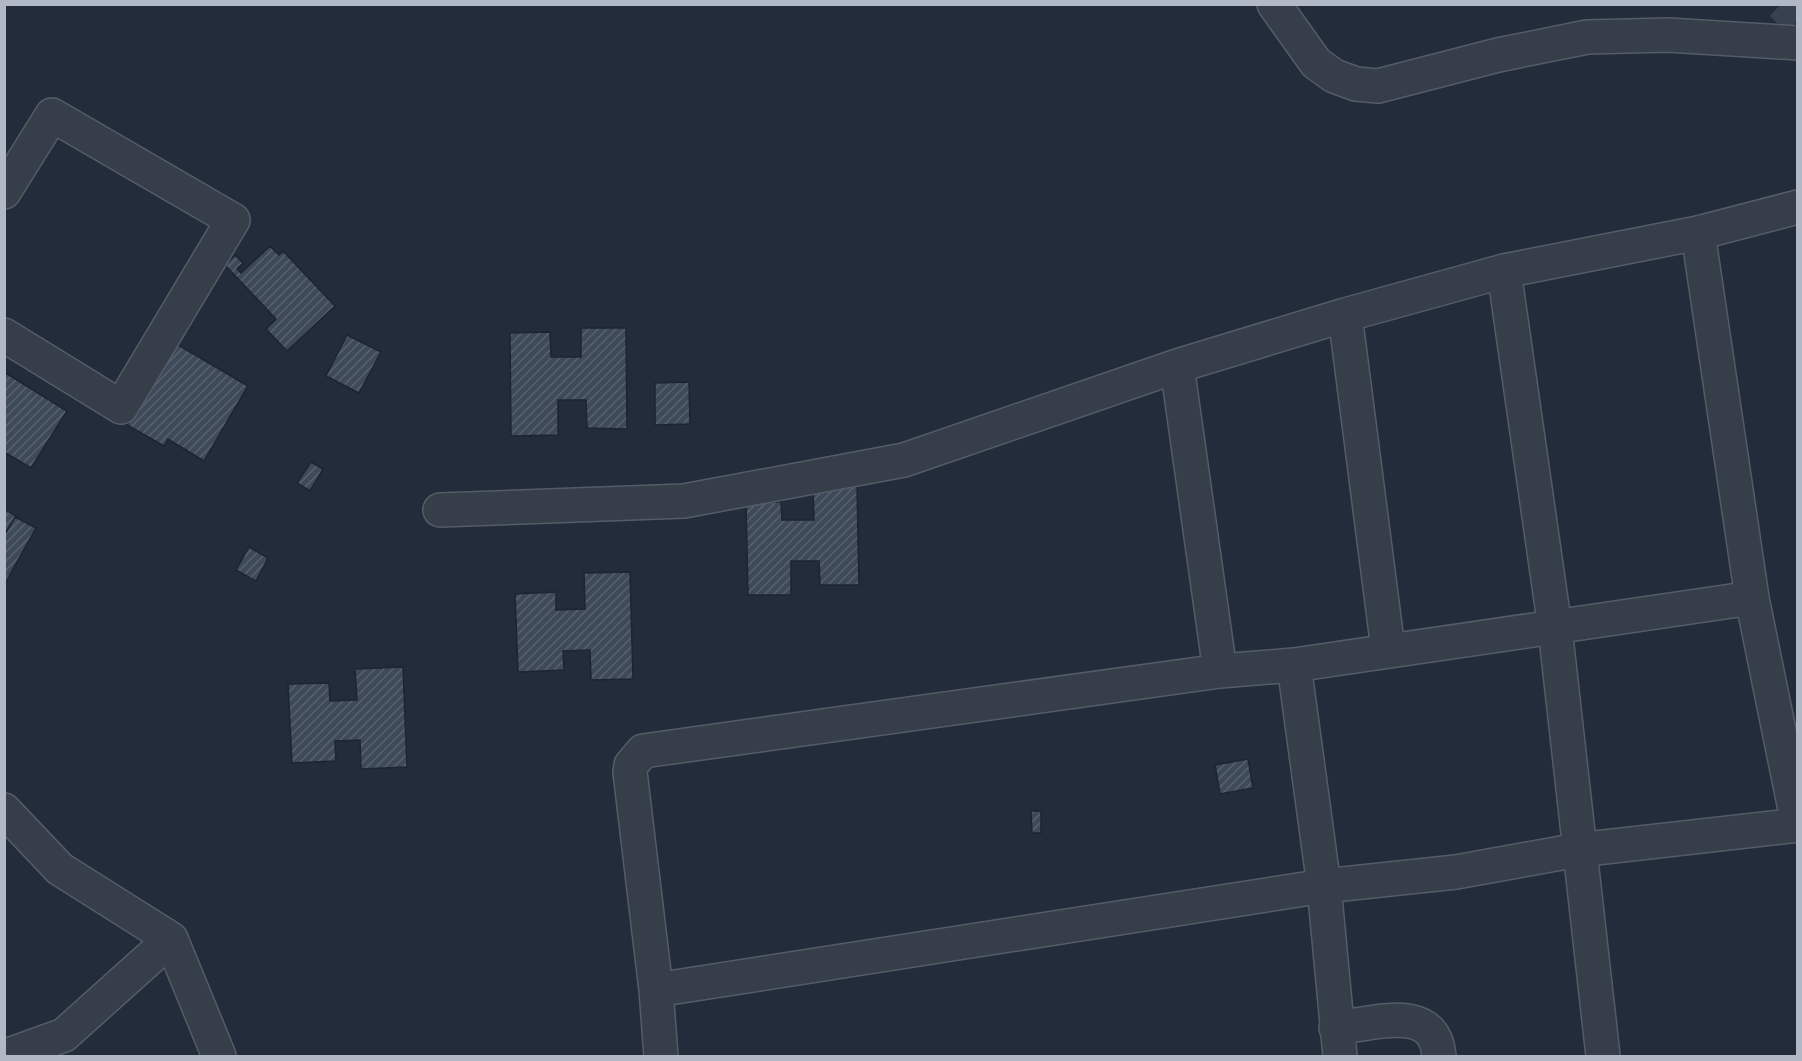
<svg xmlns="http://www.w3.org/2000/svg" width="1802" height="1061" font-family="'Nunito Sans',sans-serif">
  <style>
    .building { fill: url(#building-hatch); stroke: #1d2531; stroke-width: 1.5 }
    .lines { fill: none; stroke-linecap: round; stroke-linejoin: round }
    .highway-tunnel { stroke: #37414f; stroke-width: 33; stroke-dasharray: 33 16; stroke-linecap: butt }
    .minor-casing { stroke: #545c68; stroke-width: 36 }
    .minor { stroke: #363e4a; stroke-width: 33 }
  </style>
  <defs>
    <pattern id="building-hatch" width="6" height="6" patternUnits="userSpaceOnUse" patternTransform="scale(1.5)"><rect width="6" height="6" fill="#3e4a59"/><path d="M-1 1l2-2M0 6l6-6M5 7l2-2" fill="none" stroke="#58626f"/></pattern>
  </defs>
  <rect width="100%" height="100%" fill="#222c3a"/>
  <path class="building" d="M270,246L279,255L283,251L335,306L287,351L266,329L276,319L225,265L235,255L243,263L237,269L241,273Z
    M581,328H626L627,429L587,428L586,400H558V435L511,436L510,333L550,332L551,357H581Z
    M347,335L381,352L359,393L326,376Z
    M175,343L248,386L204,461L168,439L164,446L127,425Z
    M4,372L67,411L31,468L4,452Z
    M689,382L690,424L655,425V383Z
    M311,462L323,469L310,491L297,483Z
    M857,486L859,585H820L819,561H791V595H748L746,502H781L782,520H814L813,487Z
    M4,509L16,516L4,535Z
    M15,517L36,528L4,585V536Z
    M249,547L268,558L256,581L236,570Z
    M630,572L633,679L591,680L590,650L563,651L564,670L518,672L515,594L556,592V610L585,609L584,573Z
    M403,667L407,767L361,769L360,740L335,741L336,761L292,763L288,684L329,683L330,701L357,700L355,669Z
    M1248,759L1253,788L1220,794L1215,765Z
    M1031,811H1041V833H1032Z"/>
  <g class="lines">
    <path class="highway-tunnel" d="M1781,4L1798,20"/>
    <g class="minor-casing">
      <path id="minor" d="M1274,4L1316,63L1334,76L1356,84L1378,86L1498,55L1587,37L1668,35L1798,43
        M4,192L52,115L233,220L121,407L4,335
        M1698,233L1752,598L1798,824
        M1504,271L1555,628L1603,1056
        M1345,315L1388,649
        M1177,366L1220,671
        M440,510L684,501L904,460L1177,366L1345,315L1504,271L1698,233L1798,207
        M1294,665L1324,886L1340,1056
        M4,810L60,869L171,939
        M656,990L1324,886L1456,872L1578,850L1798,825
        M1336,1028C1373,1024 1435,1002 1439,1056
        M6,1056L64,1035L171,939L219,1056
        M661,1056L656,990L630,772L631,765L643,751L1220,671L1294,665L1752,598"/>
    </g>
    <use href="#minor" class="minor"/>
  </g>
  <rect width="1802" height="1061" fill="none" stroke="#b1b9c6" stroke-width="12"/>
</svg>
